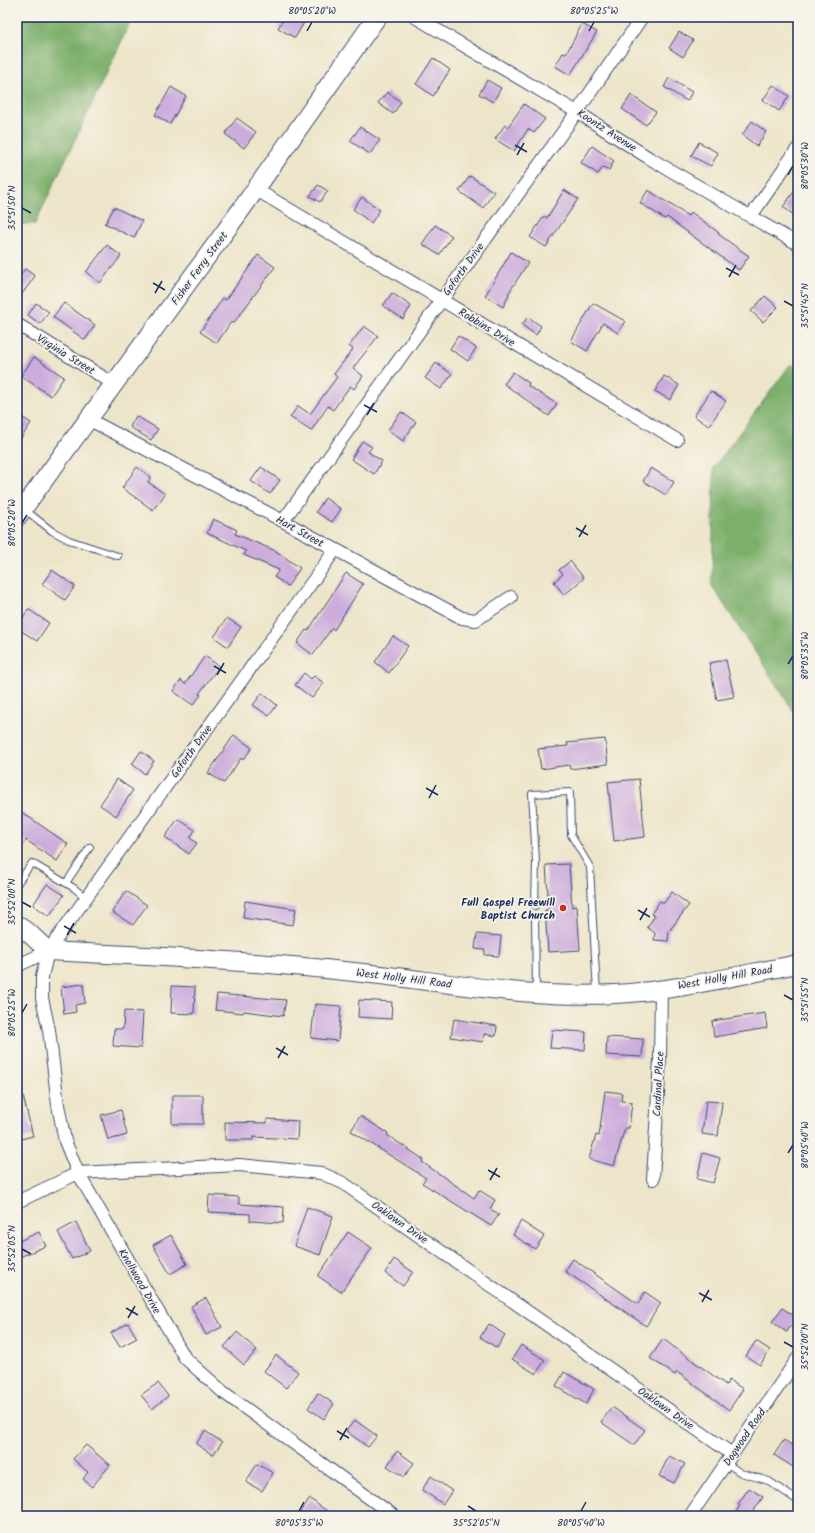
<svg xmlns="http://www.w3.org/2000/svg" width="815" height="1533" font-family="Kalam,sans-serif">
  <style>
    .forest { fill: #7caf6a; stroke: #4c6f64 }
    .building { fill: #ccacdc }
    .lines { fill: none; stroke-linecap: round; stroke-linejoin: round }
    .lane-casing { stroke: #3a4a6e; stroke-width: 8 }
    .street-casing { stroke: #3a4a6e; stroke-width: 14 }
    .secondary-casing { stroke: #3a4a6e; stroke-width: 20 }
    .lane { stroke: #fff; stroke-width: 6 }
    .street { stroke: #fff; stroke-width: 12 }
    .secondary { stroke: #fff; stroke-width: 18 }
    .ticks { fill: none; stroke: #1b2f5e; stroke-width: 1.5 }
    .poi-dot { fill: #c8321e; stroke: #f7f3e8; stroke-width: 1.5 }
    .labels { text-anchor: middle; stroke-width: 3.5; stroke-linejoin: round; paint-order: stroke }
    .street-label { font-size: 11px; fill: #1b2f5e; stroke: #f7f3e8 }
    .poi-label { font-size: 11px; font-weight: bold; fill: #1b2f5e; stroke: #f7f3e8; text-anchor: end }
    .neatline { fill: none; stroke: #1b2f5e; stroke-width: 1.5 }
    .ticks-label { font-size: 10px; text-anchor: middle; fill: #1b2f5e }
  </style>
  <rect width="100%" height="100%" fill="#f7f3e8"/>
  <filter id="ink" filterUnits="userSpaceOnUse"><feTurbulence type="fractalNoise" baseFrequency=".025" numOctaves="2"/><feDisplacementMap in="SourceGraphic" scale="8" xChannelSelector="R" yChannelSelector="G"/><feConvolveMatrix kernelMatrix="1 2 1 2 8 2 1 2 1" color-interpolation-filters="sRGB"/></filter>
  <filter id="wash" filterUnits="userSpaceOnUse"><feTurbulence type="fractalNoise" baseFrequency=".012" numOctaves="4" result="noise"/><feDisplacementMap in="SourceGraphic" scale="16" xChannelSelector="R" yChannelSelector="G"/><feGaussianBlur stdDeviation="0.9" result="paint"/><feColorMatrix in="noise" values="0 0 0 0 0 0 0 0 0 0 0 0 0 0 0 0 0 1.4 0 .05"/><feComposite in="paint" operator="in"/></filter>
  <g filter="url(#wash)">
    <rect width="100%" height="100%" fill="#ede5c9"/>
    <path class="forest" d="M17,17H133L35,224H17Z
      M790,365L798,366V718L712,586L714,467Z"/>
    <g id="blocks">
      <path class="building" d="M285,17H307L295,38L278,28Z
        M582,24L597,32L570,75L555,66L563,53L566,54Z
        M679,32L693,40L683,57L669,48Z
        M433,58L450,70L433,96L416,84Z
        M669,78L692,92L687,101L664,87Z
        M487,80L501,88L493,102L479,94Z
        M773,85L789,96L779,111L763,100Z
        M171,87L186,96L170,124L155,115Z
        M387,92L401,102L393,114L378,103Z
        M631,95L656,112L646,125L622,109Z
        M524,104L545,119L534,133L528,129L514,151L495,139L505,125L508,127Z
        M237,118L256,132L244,148L225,134Z
        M752,121L766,132L757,146L742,135Z
        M360,127L380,140L370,154L350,141Z
        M699,142L718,153L711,166L691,156Z
        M592,146L614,161L609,170L603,167L598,174L581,163Z
        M470,176L494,192L483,208L459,191Z
        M318,185L328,191L320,202L310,196Z
        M798,186V218L783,207Z
        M564,190L578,199L546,247L530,237L544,216L547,218Z
        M648,190L688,216L691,212L719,233L718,234L749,256L739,270L667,217L665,219L640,203Z
        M362,197L380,210L371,223L353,209Z
        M114,207L142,221L134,238L104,223H106Z
        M435,225L452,236L439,255L422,244Z
        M107,245L121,256L100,283L86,272Z
        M511,252L528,263L508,294L509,295L503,307L485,296Z
        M258,255L275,267L233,324L231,322L217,343L200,332L223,298L226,300Z
        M25,269L35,276L17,301V280Z
        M392,293L411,306L403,319L383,306Z
        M765,296L778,307L763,322L751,311Z
        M36,303L49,312L40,324L28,315Z
        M64,303L95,325L85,340L53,317Z
        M593,303L625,321L618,333L603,323L587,351L571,341Z
        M528,317L541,326L536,335L522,325Z
        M364,326L378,336L353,368L363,376L354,389L350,386L333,410L328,406L311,431L290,417L298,406L310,414L337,377L334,374L353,349L349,346Z
        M458,336L476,348L468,361L450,349Z
        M34,357L64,377L51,396L21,376Z
        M436,363L452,374L441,389L425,378Z
        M513,372L529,383L528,386L557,404L549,416L504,384Z
        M664,376L679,385L670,400L655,391Z
        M711,391L726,401L709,426L694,416Z
        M401,412L416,422L403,441L388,430Z
        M17,414L31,423L17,444Z
        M136,416L158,429L151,440L130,427Z
        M362,441L372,447L368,452L382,461L374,474L351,459Z
        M137,467L151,477L148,482L165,494L153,510L122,488Z
        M261,467L280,480L270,494L251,481Z
        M651,468L674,482L666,495L643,481Z
        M325,498L341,509L332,522L316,512Z
        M213,519L237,530L235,534L276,551L300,568L288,586L274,577L279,570L244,555L246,551L207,533Z
        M570,561L584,578L564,595L554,582L563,574L559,570Z
        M52,570L75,586L65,600L42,584Z
        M346,573L363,584L334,630L332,628L313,655L297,643L306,630L308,631Z
        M28,609L49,623L37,641L17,628Z
        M227,618L241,627L228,647L214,637Z
        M393,636L408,646L389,673L375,662Z
        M205,656L219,666L199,694L201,695L193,705L173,691L181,680L185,684Z
        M726,660L734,697L717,700L709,663Z
        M304,673L311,679L314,676L324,683L312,698L295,685Z
        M262,693L277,705L269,716L253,705Z
        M234,735L252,748L243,760L241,758L224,783L208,773Z
        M605,739L608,764L570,769L569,765L541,769L538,749L568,746L567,743Z
        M141,751L154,761L145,774L132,764Z
        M117,779L133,790L116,816L100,805Z
        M639,779L645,837L614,841L608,782Z
        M17,809L68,844L57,861L26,840L17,853Z
        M178,819L195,830L190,838L197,843L189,854L165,837Z
        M569,864L572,907L577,906L580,950L548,952L545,910H549L546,865Z
        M47,884L64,895L49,916L33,905Z
        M126,891L147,905L133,925L112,912Z
        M672,892L689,905L669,931L668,941L654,940L655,933L647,927L655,916L651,914L660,901L664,903Z
        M245,901L296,909L293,925L243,918Z
        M477,934L501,936L499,956L485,955V950L475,949Z
        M83,984L85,1003L75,1005L76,1012L64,1014L61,987Z
        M172,986L195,987L194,1014L171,1013Z
        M217,994L286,1000L283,1016L244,1011L243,1013L215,1010Z
        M359,1000L392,1002L391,1019L358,1017Z
        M315,1004L341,1006L338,1041L311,1038Z
        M124,1011L143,1012L141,1048L113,1046L114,1029H123Z
        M765,1013L767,1028L714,1037L712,1021Z
        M454,1019L497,1026L496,1036L484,1034L483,1042L451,1037Z
        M552,1030L586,1032L585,1050L550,1048Z
        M607,1037L643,1039L642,1057L606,1055Z
        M21,1088L33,1136L17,1140V1089Z
        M605,1091L622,1093L621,1101L632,1102L629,1128H625L614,1166L589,1159L596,1135L599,1136Z
        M172,1095H203V1124H172Z
        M706,1101L722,1102L718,1136L702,1134Z
        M121,1110L127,1135L108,1140L101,1115Z
        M360,1116L388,1133L387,1135L423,1159L422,1162L474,1198L479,1190L495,1200L490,1209L499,1214L491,1226L422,1183L426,1178L351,1131Z
        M267,1119L298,1121L297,1139L253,1137V1140H225V1122L267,1123Z
        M703,1153L720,1158L713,1183L697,1179Z
        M209,1195L239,1197V1204L284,1207L283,1223L250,1221V1214L208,1212Z
        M307,1207L333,1216L320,1255L294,1246Z
        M521,1221L544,1236L535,1249L513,1235Z
        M76,1222L90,1251L72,1259L58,1232Z
        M39,1232L46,1246L17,1258V1242Z
        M348,1232L372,1248L341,1292L318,1276Z
        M171,1235L187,1264L170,1274L153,1245Z
        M394,1259L413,1272L403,1286L385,1273Z
        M573,1259L638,1304L645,1292L661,1303L646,1326L565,1271Z
        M206,1298L222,1327L206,1335L191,1306Z
        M782,1308L796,1317L787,1332L772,1322Z
        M128,1323L137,1338L120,1347L111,1333Z
        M489,1324L505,1335L497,1348L480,1337Z
        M237,1332L257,1350L244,1365L224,1347Z
        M663,1339L726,1385L729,1380L743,1389L729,1410L677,1372L675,1375L650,1358Z
        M756,1341L770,1350L760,1365L746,1356Z
        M521,1345L545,1360L536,1374L512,1359Z
        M276,1355L298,1372L286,1388L264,1371Z
        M564,1372L594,1389L586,1404L556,1386Z
        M158,1383L168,1396L152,1409L141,1395Z
        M318,1393L334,1404L324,1419L308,1408Z
        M612,1407L645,1430L634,1445L601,1422Z
        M355,1420L377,1436L368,1447L346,1431Z
        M205,1431L222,1442L213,1455L196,1444Z
        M784,1440L798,1449V1470L774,1455Z
        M86,1445L110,1465L92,1487L83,1479L88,1472L73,1459Z
        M397,1451L414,1463L404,1477L387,1466Z
        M669,1456L685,1464L674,1483L659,1476Z
        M257,1464L273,1473L262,1491L246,1482Z
        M431,1476L452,1491L443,1504L422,1490Z
        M749,1488L763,1497L750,1516H734L740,1505L738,1504Z
        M310,1499L334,1516H306L300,1512Z"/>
    </g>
  </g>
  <g filter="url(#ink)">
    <use href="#blocks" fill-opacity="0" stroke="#3a4a6e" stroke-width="1"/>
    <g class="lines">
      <g class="lane-casing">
        <path id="lane" d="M24,509L52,531L69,540L118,556
          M66,883L90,847
          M17,884L32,863L74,888L86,898
          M535,906L536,861L532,794L570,792L571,835L590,867L597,993
          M535,918L536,992
          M726,1463L741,1473L769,1481L798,1501"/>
      </g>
      <g class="street-casing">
        <path id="street" d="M415,17L577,112L649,158L798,244
          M255,189L677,440
          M751,216L798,148
          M17,324L114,384
          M88,419L283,521L462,618L476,620L511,597
          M283,521L577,112L642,17
          M335,550L48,951L42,977V998L49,1030L58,1105L65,1141L78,1173L185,1358L223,1392L394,1516
          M17,966L48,951
          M653,1179L660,1059L661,989
          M17,1202L78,1173L239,1165L321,1173L343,1183L732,1454
          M690,1516L798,1358"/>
      </g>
      <g class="secondary-casing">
        <path id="secondary" d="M17,517L243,207L377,17
          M17,925L30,934L48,951C150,956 252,961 354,972C441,981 527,999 615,994C676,991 738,975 798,964"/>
      </g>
      <use href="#lane" class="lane"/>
      <use href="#street" class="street"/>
      <use href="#secondary" class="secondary"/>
    </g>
  </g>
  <path class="ticks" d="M307,31L312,22M589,31L594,22M515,145L527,152M517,155L524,143M788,175L793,166M22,208L31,213M726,268L739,275M729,277L736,265M153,283L165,290M155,293L162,281M784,301L793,306M364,405L377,412M367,415L374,403M22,523L27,515M576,528L588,535M579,537L586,525M788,664L793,656M214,666L226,673M217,675L224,663M426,788L438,795M429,798L436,785M22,902L31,907M638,910L650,917M640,920L647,908M64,926L76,933M67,935L74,923M784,995L793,1000M22,1013L27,1004M276,1048L288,1055M278,1058L285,1046M788,1153L793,1145M488,1170L500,1177M490,1180L497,1168M22,1249L31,1254M699,1293L712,1300M702,1302L709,1290M126,1308L138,1315M128,1318L135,1306M784,1342L793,1347M337,1431L349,1438M340,1440L347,1428M468,1506L476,1511M299,1511L304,1502M581,1511L586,1502"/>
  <circle class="poi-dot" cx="563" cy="908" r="4"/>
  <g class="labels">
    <g class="street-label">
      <text transform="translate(607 130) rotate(33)" y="4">Koontz Avenue</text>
      <text transform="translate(199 268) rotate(-54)" y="4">Fisher Ferry Street</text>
      <text transform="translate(463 269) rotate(-54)" y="4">Goforth Drive</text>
      <text transform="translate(487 327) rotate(31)" y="4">Robbins Drive</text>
      <text transform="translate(66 354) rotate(32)" y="4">Virginia Street</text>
      <text transform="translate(300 531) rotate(29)" y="4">Hart Street</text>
      <text transform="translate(191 751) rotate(-54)" y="4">Goforth Drive</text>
      <text transform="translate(725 977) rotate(-10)" y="4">West Holly Hill Road</text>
      <text transform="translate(404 978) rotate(7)" y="4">West Holly Hill Road</text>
      <text transform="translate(658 1084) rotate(-87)" y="4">Cardinal Place</text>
      <text transform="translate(400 1222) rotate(35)" y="4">Oaklawn Drive</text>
      <text transform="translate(140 1281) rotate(60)" y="4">Knollwood Drive</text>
      <text transform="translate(666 1408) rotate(35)" y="4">Oaklawn Drive</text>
      <text transform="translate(744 1437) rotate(-56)" y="4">Dogwood Road</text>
    </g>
    <g class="poi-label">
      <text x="555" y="906">Full Gospel Freewill<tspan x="555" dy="13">Baptist Church</tspan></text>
    </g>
  </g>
  <rect width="815" height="1533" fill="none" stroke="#f7f3e8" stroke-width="44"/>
  <rect x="22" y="22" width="771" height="1489" class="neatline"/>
  <g class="ticks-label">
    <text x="312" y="14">80°05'20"W</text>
    <text x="594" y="14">80°05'25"W</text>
    <text transform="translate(804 166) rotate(-90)" y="4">80°05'30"W</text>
    <text transform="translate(11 208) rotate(-90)" y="4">35°51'50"N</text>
    <text transform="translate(804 306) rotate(-90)" y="4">35°51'45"N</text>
    <text transform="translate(11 523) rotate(-90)" y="4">80°05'20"W</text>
    <text transform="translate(804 656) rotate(-90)" y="4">80°05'35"W</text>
    <text transform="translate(11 902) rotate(-90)" y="4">35°52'00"N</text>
    <text transform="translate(804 1000) rotate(-90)" y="4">35°51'55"N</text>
    <text transform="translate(11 1013) rotate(-90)" y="4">80°05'25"W</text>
    <text transform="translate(804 1145) rotate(-90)" y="4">80°05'40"W</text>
    <text transform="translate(11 1249) rotate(-90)" y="4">35°52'05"N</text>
    <text transform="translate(804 1347) rotate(-90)" y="4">35°52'00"N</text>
    <text x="299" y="1526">80°05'35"W</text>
    <text x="476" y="1526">35°52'05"N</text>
    <text x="581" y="1526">80°05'40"W</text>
  </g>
</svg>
